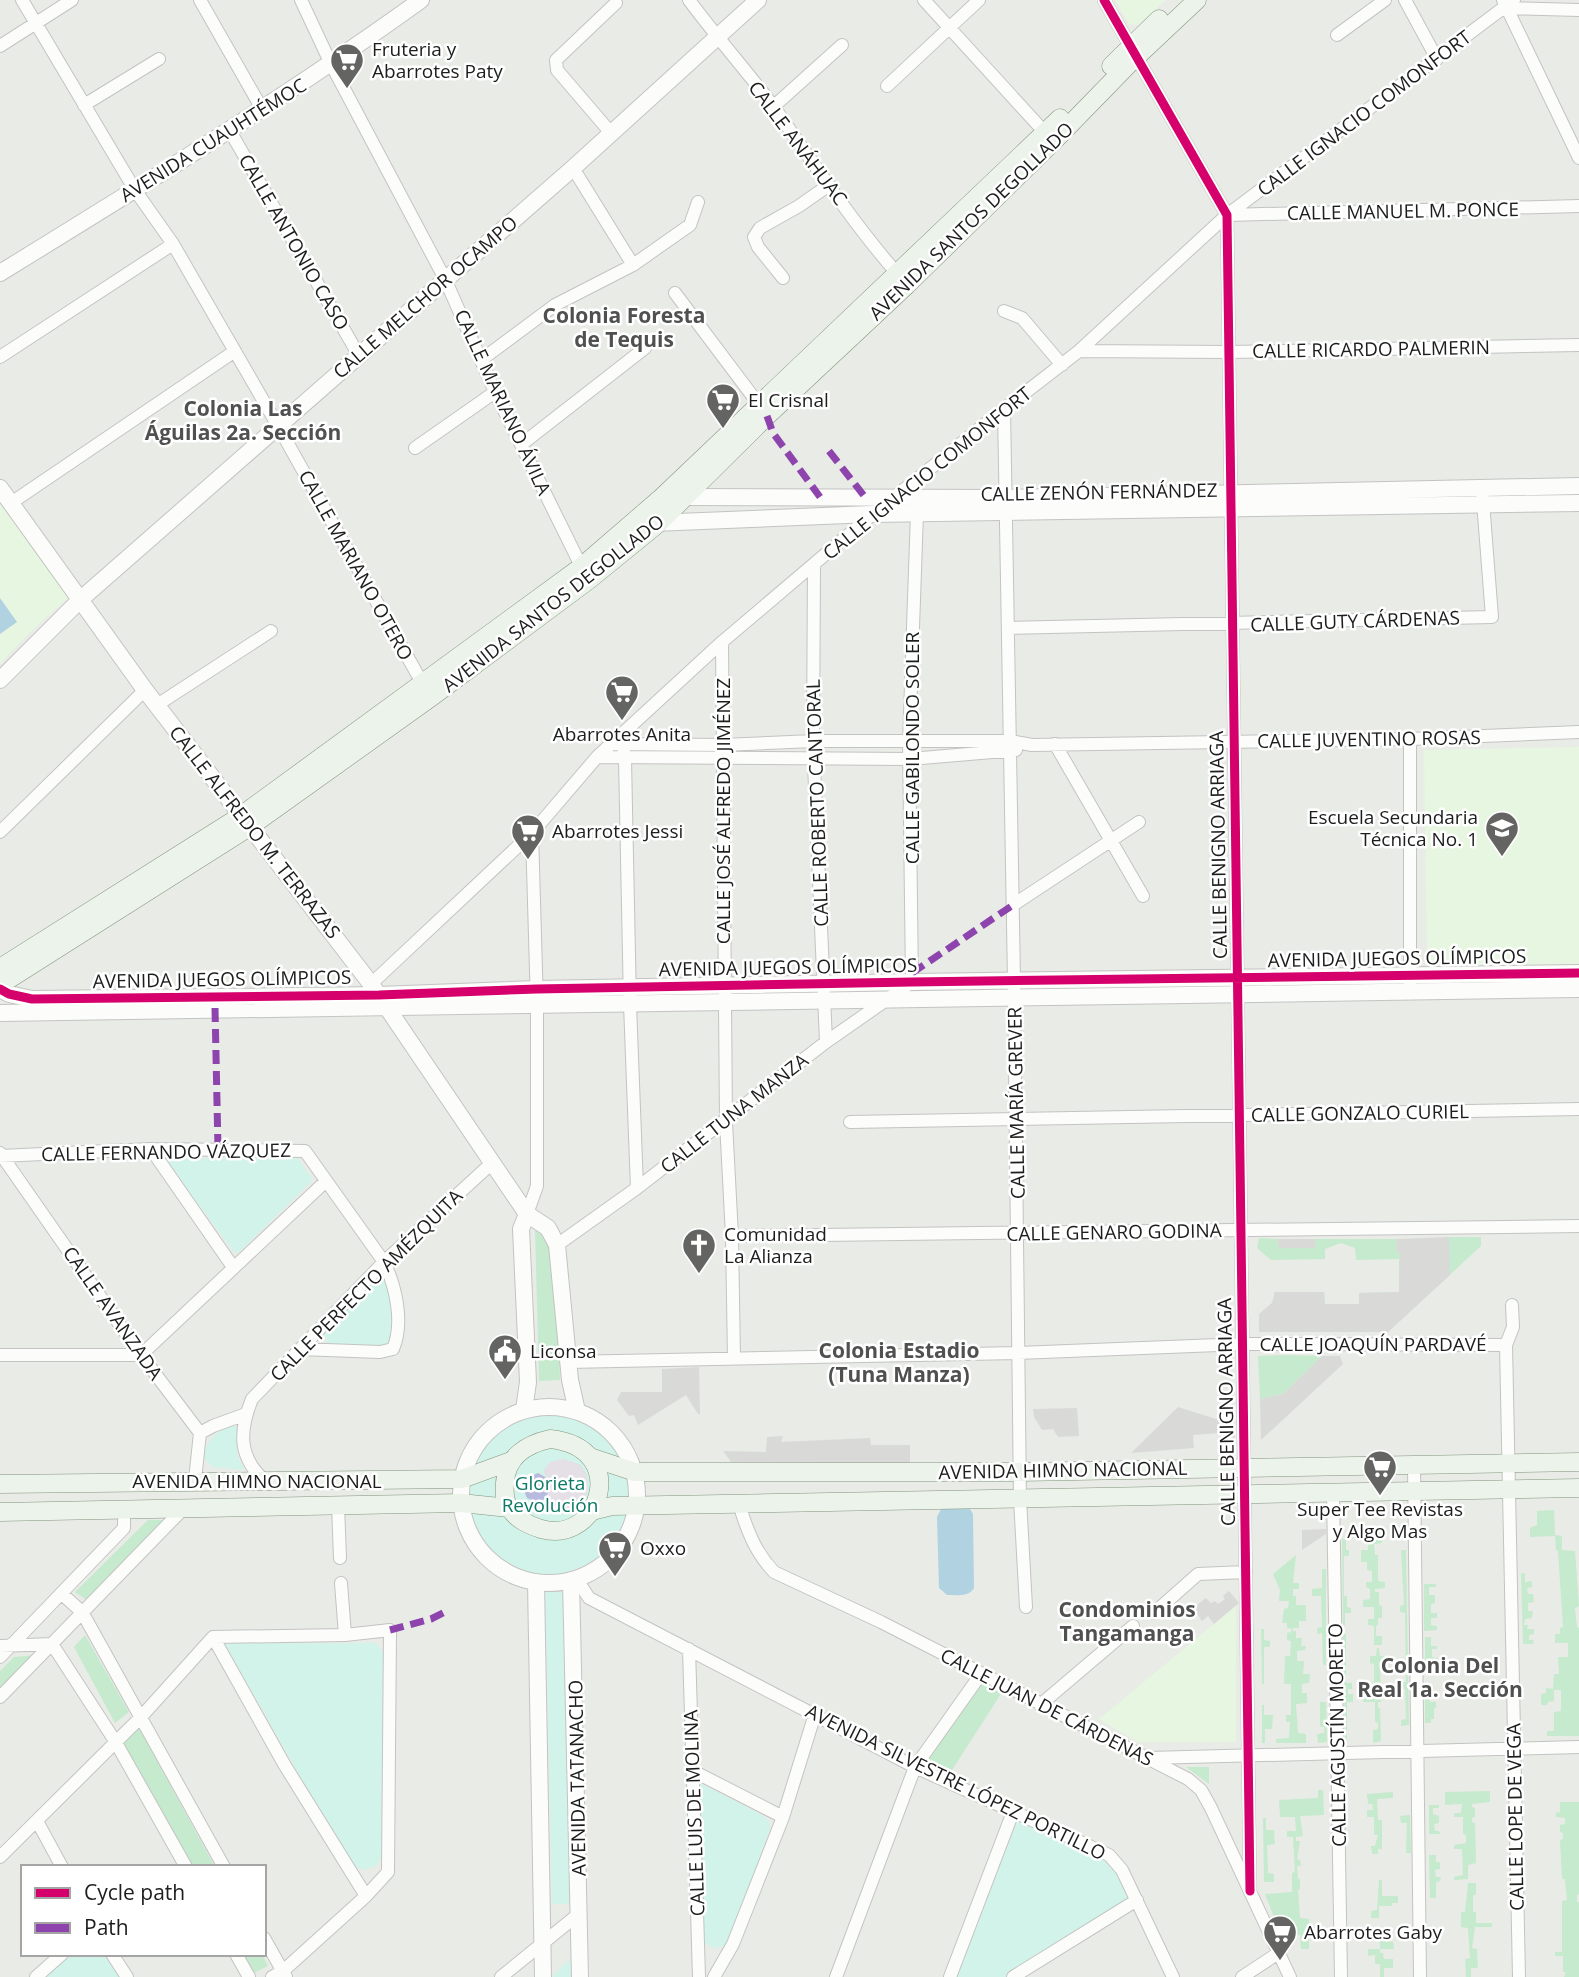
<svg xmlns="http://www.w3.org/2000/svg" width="1579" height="1977" font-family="'Open Sans',sans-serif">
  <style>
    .residential { fill: #d9dad7 }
    .education { fill: #e7f6e0 }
    .grass { fill: #c5eacd }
    .park { fill: #d2f3ea }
    .pitch { fill: #b0d2e1 }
    .parking { fill: #d9dad8 }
    .plaza { fill: #e4e0e5 }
    .water { fill: #b8badf }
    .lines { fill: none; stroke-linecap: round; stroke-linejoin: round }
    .minor-casing { stroke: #c3c4c2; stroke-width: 14 }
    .tertiary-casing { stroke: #c3c4c2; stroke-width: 18 }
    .secondary-casing { stroke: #83957e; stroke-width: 19 }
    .minor { stroke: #fcfcfb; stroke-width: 12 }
    .tertiary { stroke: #fcfcfb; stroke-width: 16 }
    .secondary { stroke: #ecf3ea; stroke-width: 18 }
    .quiet { stroke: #8e44ad; stroke-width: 7; stroke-dasharray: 14 7; stroke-linecap: butt }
    .cycleway-casing { stroke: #fff; stroke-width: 13 }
    .cycleway { stroke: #d6006c; stroke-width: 9 }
    .labels { text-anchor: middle; stroke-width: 5; stroke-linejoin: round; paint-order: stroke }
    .poi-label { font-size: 19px; fill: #1d1d1d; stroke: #fff; text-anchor: start }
    .street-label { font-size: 19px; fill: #1d1d1d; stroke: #fff }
    .park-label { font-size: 19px; fill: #0c7a66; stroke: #fff }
    .neighbourhood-label { font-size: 21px; font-weight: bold; fill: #505050; stroke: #fff }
  </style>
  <rect width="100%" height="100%" fill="#e9ebe6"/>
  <path class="residential" d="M1229,1591L1239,1603L1214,1624L1208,1616L1202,1621L1193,1608L1206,1598L1211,1603L1215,1601L1218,1604L1225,1599L1223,1596Z"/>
  <path class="education" d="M1115,0H1166L1138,25L1129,24Z
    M0,500L68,598L25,637L0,664Z
    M1579,747V969L1427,972L1424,750Z
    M1236,1606V1742H1138L1099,1719Z"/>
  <path class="grass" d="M535,1227L541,1230L556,1253L560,1380L539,1381Z
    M1449,1237H1481V1246L1388,1332H1259V1314L1272,1303L1275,1292H1324L1325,1304H1359V1293L1399,1292V1259L1356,1260L1355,1248L1341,1243L1325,1249V1259L1271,1260L1257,1248L1259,1238L1277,1239L1279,1248H1315V1239H1396L1397,1252H1449Z
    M1284,1355L1322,1356L1283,1394L1260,1399L1258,1356Z
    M1554,1510L1555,1535L1562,1536V1550L1575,1551L1579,1606L1575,1608L1577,1627L1579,1628V1736H1547V1731H1554V1712L1561,1711V1690H1554V1701L1548,1702L1547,1705H1541V1694L1546,1693V1688L1553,1689L1554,1674H1559L1558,1657H1568V1643H1555V1634H1560V1628L1563,1627L1558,1551L1556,1550L1555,1536L1530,1537V1528L1537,1525V1511Z
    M148,1520H170L91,1603L75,1592Z
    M1372,1531H1382V1543L1374,1544L1375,1555H1378V1581L1385,1582V1588L1375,1589V1592H1379V1605L1382,1606V1618H1378V1625L1376,1626V1636H1382V1645H1374V1626L1368,1625V1619H1374V1607H1363V1600L1370,1599V1589L1366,1587V1582H1372V1571L1367,1570V1562H1361V1550H1368V1535H1371Z
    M1342,1539H1346V1550H1349V1556H1344V1596H1347V1607L1351,1608V1613H1345V1625L1343,1626Z
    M1401,1550H1406L1409,1725L1401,1726V1720L1406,1719L1405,1689H1401L1400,1682H1406L1405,1613L1400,1612V1606L1404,1605Z
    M1296,1555L1293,1583H1299V1589H1293V1596H1296V1605H1306V1621H1299V1628H1293V1631H1296V1638H1302L1301,1646H1306L1305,1650L1297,1651V1661H1304L1303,1674H1310L1309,1683L1302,1684V1693H1307V1703L1296,1704L1298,1733L1306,1734V1743H1276V1739L1289,1738L1290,1722H1286V1715H1291V1684H1284L1285,1656H1290L1291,1641L1287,1640V1633L1291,1632L1292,1629L1287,1628V1623H1282L1284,1609L1288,1608L1289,1601H1279L1280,1590L1273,1574Z
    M1322,1569H1326V1665H1323L1322,1633L1317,1634V1628L1322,1627L1321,1596H1312V1589L1322,1588Z
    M1521,1573L1525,1574V1582L1532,1581V1587L1527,1588L1528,1594H1533L1534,1602L1528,1603V1611H1533L1532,1618L1525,1619L1524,1625H1528L1527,1629H1534V1634L1529,1635V1640H1534L1533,1644H1523Z
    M1424,1584H1436V1587H1429V1595H1435V1603L1431,1604V1613H1437V1618H1431V1625L1437,1626V1630L1424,1631Z
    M1261,1629H1264V1640L1270,1641V1647H1264V1684H1262Z
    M1343,1634H1346V1683H1352V1689H1348V1694H1353V1702H1347V1744L1345,1742Z
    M85,1635L129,1712L115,1723L74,1647Z
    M1425,1637H1431V1646H1437V1649H1432V1657L1438,1658L1437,1661L1425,1662Z
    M1377,1648H1379L1380,1656H1387V1664H1380L1381,1702H1378V1708H1380L1381,1741L1373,1743V1730L1378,1729V1723L1375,1722V1702H1363L1364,1683H1374V1664L1370,1663V1656H1376Z
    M38,1655L0,1693V1671L14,1657Z
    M981,1674L1006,1686L945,1781L915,1767Z
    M1425,1686H1434V1696H1430V1702H1436V1708H1434V1719H1431V1723H1425Z
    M1320,1702H1326L1327,1742L1318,1743L1317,1734L1324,1733V1727H1320Z
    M1262,1705H1264V1715H1273L1272,1729H1265V1743H1262Z
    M139,1728L215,1867H193L123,1744Z
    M1186,1767H1209V1784Z
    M1318,1790H1323L1324,1815L1300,1816L1303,1836L1296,1837V1841H1300L1297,1859L1300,1860L1301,1866H1297L1298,1879H1300V1889L1298,1890L1300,1918L1309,1919V1949H1301L1300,1935H1281L1265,1894L1292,1892V1873L1295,1872L1293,1837H1287V1831H1296L1295,1817H1280L1279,1800L1318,1798Z
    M1490,1791V1802L1472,1804V1807L1475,1808V1817L1472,1818V1822L1475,1823L1476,1863L1468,1865V1879L1454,1880V1877L1463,1875L1462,1849H1454V1845L1466,1843V1835L1463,1834V1817H1454V1813H1461L1462,1804L1445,1805V1792Z
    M1393,1792V1798L1377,1799L1378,1820H1382V1849H1378V1854H1372L1371,1846H1375L1378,1835H1374V1817H1367V1810H1373L1372,1804H1368L1367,1794Z
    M1560,1802H1579V1894L1577,1895V1902H1579V1977H1564L1566,1972H1563V1956H1555V1952H1562V1901L1567,1900L1565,1879H1562L1560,1840L1563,1839V1833L1560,1832V1825L1565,1824V1818L1556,1817V1813L1560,1812Z
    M1429,1805H1439V1808H1433V1814L1439,1816V1823L1434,1824L1435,1831H1439L1440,1834H1429Z
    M1410,1815L1411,1853H1406L1407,1823H1401L1400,1816Z
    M1263,1818H1266V1830H1274L1275,1844L1267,1845L1268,1873L1274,1874V1882H1264Z
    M1429,1855H1436V1862H1440V1869L1435,1870L1436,1877H1441L1440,1881L1436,1882V1898H1430Z
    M1379,1880H1382V1896H1398V1903H1392V1906H1379V1918H1371V1911L1377,1910Z
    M1468,1883H1476V1895H1473V1912H1476V1923H1492V1927H1475L1472,1948L1477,1949L1478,1968H1471V1977H1466L1465,1959L1470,1958L1468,1928L1461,1927V1912H1465Z
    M1379,1930H1385V1941L1393,1942L1394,1949H1380V1953H1383L1384,1959H1393V1968H1384V1977H1380V1964H1375V1955L1368,1956V1949H1380Z
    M243,1954H262L268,1966L254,1973Z"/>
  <path class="park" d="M297,1157L312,1178L311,1182L238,1253L233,1251L165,1159Z
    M384,1269L393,1318L389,1346L329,1347L323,1333Z
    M461 1495a88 88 0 1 1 176 0a88 88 0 1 1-176 0Z
    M233,1424L238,1430L237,1456L245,1470L212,1467L205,1459C203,1441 219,1430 233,1424Z
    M563,1586L570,1904H552L545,1587Z
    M224,1643H376L383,1652V1855L376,1866L364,1870L350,1864Z
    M696,1781L764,1816L770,1823V1829L731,1936L726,1945C715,1949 710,1949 702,1940Z
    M1013,1812L1109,1855L1137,1900L1013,1977H950Z
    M62,1954H111L126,1977H36Z
    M571,1958V1977H553V1975Z"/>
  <path class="pitch" d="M0,598L17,622L0,634Z
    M947,1507L970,1509L973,1514L974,1588C969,1597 957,1595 947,1595L939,1588L937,1517L941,1509Z"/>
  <path class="parking" d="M1449,1237L1450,1275L1388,1332H1259V1314L1272,1303L1275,1292H1324L1325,1304H1359V1293L1399,1292L1400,1252H1397L1396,1239Z
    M1277,1239H1315V1248H1279Z
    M1322,1356H1340L1343,1364L1261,1440L1260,1399L1283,1394Z
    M699,1367L700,1414H698L686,1395L638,1425L634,1415L629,1416L617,1400L621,1392H662V1369Z
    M1178,1407L1235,1425V1444L1221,1446L1220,1433L1193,1435L1194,1448L1131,1453Z
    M1077,1408L1079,1436L1058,1437L1053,1429L1042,1430L1034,1417L1033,1409Z
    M783,1436L781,1442L870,1438L871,1445H910V1464L731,1462L723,1451L766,1452L767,1437Z
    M1326,1529V1534L1302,1550V1530Z"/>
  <path class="plaza" d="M564,1459L581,1465L587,1476L588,1488L585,1499L579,1510L562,1514L554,1513L545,1505V1499L548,1496L547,1478L543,1471L550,1462Z"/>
  <path class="water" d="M538,1473L547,1478L551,1487L545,1499L536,1502L527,1498L522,1486L526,1478Z"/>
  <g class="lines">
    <g class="minor-casing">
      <path id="minor" d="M22,0L135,190L173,244L278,426L425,688
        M200,0L262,109
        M301,0L331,64L445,279L495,392L585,574
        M689,0C717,38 748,72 776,110C816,167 855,226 901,278
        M924,0L1049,137
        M1104,0L1227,215L1250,1891
        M1405,0L1437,59
        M1503,0L1579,158
        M1506,8L1579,10
        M1337,35L1385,0
        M0,46L72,0
        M887,86L979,0
        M84,105L159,59
        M773,107L842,45
        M230,131L358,354
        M611,133L557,70L556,60L616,3
        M573,168L633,265
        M1228,215L1579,206
        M783,278L758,247L754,237L760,228L799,206L829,185
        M675,293L763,410
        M1004,311L1022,318L1062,365
        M1079,351L1229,352L1579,345
        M0,357L173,244
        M481,360L555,305L633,265L690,225L698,202
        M1004,409L1014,980L1020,1499L1026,1607
        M522,444L645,348
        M415,448L495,392
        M891,500L1004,409L1079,351L1227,215L1514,0
        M11,503L235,351
        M814,564L813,741L826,1042
        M1008,628L1492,617L1482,489
        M722,642L726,1122L732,1236L734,1359
        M157,705L271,631
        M612,744L722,745L813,741H1010L1032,745L1410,739L1579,732
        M623,744L625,759L630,1004L637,1188
        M1055,744L1143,896
        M597,757L910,759L1016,750
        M0,832L145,690
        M1013,905L1139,822
        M371,984L532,833L597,757L722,642L874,513
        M1410,984V739
        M850,1122L1579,1109
        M151,1149L233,1267
        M0,1153L141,1355L200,1433L195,1480
        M0,1156L151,1149L305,1151L384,1262C396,1287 404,1323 393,1349L380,1352L300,1349
        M527,1214L537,1186V1005L532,833
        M732,1236L1579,1226
        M557,1245L637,1188L826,1042L912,982L909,742L917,513
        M1512,1305L1513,1327L1506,1345L1519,1977
        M0,1355H141L326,1181
        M568,1362L1018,1353L1243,1344L1506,1345
        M200,1433L213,1426L246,1414
        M1414,1465L1420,1977
        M265,1481C238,1457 239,1431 252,1399L384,1262L493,1162
        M1333,1493L1341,1977
        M739,1504C747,1530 755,1552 774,1572L881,1622L1188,1779L1201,1790L1211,1808L1290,1977
        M338,1505L340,1558
        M576,1578L589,1598L915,1767L1109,1855L1122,1870L1173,1977
        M341,1583L345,1635
        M62,1594L82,1612L224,1867
        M1154,1613L1198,1574L1246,1572
        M213,1637L284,1764L366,1896
        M0,1646L52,1644L115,1741L186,1867
        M689,1649L699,1977
        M0,1657L124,1528V1516L119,1510
        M0,1697L183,1509
        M1040,1705L1133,1626
        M1149,1758L1579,1747
        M693,1771L783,1817
        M37,1821L62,1867
        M0,1857L141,1717L213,1637L345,1635L390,1630L388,1872L366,1896L283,1971L272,1977
        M264,1938L286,1977
        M112,1954L127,1977
        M236,1954L249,1977
        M36,1977L62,1954
        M501,1977L580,1913
        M714,1977L733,1944L783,1817L815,1714
        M836,1977L915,1767L981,1674
        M950,1977L1013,1812
        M1013,1977L1137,1900
        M1242,1977L1280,1952"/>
    </g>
    <g class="tertiary-casing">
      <path id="tertiary" d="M0,273C143,185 285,98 421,0
        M0,488L145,690L371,984L527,1214L548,1228L557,1245L570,1380L577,1411
        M679,497L1005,498L1579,486
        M653,523L872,514L1579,503
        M0,680L81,599L573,168L758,0
        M0,989L9,994L32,999L379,995L537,989L912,982L1579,973
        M0,1013L1579,989
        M461 1495a88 88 0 1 1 176 0a88 88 0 1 1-176 0Z
        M524,1410L528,1382L521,1229L527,1214
        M571,1580L580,1977
        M536,1582L543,1977"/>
    </g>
    <g class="secondary-casing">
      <path id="secondary" d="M1111,66L1159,19
        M0,968L242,815L581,567L662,497L1060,118
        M0,985L251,826L433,696L589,580L659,523L767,416L907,285L1053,142L1129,64L1197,0
        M550,1439C631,1447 601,1546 541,1529C529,1525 517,1520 510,1509C505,1502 504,1492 505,1483C506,1457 527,1444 550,1439Z
        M590,1457L635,1472H1020L1579,1462
        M0,1484L462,1479L511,1461
        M592,1511L612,1506L1579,1488
        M0,1512L461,1503L509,1508"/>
    </g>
    <use href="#minor" class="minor"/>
    <use href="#tertiary" class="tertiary"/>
    <use href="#secondary" class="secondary"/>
    <path class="quiet" d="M767,416L773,433L820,497
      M829,451L865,497
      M912,973L1013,905
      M215,1008L218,1149
      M390,1630L431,1619L449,1610"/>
    <g class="cycleway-casing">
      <path id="cycleway" d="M1104,0L1227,215L1250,1891
        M0,989L9,994L32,999L379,995L537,989L912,982L1579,973"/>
    </g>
    <use href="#cycleway" class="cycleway"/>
  </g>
  <defs>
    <g id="supermarket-pin" transform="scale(1.75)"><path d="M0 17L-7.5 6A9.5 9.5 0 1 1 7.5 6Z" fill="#646563" stroke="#fff"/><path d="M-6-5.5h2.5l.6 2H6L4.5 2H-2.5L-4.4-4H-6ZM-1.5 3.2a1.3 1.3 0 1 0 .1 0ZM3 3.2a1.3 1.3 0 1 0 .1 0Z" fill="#fff"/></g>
    <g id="school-pin" transform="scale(1.75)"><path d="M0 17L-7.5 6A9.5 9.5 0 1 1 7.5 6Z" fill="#646563" stroke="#fff"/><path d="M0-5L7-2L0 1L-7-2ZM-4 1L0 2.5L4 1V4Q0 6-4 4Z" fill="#fff"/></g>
    <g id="church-pin" transform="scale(1.75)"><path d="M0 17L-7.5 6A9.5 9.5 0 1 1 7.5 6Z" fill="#646563" stroke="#fff"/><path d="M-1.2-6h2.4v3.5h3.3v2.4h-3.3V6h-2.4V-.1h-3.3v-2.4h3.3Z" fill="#fff"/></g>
    <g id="civic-pin" transform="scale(1.75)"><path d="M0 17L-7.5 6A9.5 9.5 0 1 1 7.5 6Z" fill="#646563" stroke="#fff"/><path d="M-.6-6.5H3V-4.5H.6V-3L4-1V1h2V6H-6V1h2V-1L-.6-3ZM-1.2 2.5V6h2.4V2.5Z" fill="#fff"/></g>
  </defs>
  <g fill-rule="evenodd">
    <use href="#supermarket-pin" x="347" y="60"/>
    <use href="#supermarket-pin" x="723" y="400"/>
    <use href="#supermarket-pin" x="622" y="692"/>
    <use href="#school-pin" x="1502" y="828"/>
    <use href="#supermarket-pin" x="528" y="831"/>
    <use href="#church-pin" x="699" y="1245"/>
    <use href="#civic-pin" x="505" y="1351"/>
    <use href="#supermarket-pin" x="1380" y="1467"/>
    <use href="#supermarket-pin" x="615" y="1548"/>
    <use href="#supermarket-pin" x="1280" y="1932"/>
  </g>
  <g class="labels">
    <g class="poi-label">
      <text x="372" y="56">Fruteria y<tspan x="372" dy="22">Abarrotes Paty</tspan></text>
      <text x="748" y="407">El Crisnal</text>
      <text x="622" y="741" text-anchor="middle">Abarrotes Anita</text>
      <text x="1478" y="824" text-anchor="end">Escuela Secundaria<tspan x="1478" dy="22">Técnica No. 1</tspan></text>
      <text x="552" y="838">Abarrotes Jessi</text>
      <text x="724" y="1241">Comunidad<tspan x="724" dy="22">La Alianza</tspan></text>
      <text x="530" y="1358">Liconsa</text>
      <text x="1380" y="1516" text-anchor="middle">Super Tee Revistas<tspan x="1380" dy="22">y Algo Mas</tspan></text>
      <text x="640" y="1555">Oxxo</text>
      <text x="1304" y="1939">Abarrotes Gaby</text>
    </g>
    <g class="street-label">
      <text transform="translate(1364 113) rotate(-37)" y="7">CALLE IGNACIO COMONFORT</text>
      <text transform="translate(213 140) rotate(-32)" y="7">AVENIDA CUAUHTÉMOC</text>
      <text transform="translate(798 143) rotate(53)" y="7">CALLE ANÁHUAC</text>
      <text transform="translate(1403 211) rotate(-1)" y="7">CALLE MANUEL M. PONCE</text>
      <text transform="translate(971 221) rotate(-44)" y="7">AVENIDA SANTOS DEGOLLADO</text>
      <text transform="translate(294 242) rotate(60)" y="7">CALLE ANTONIO CASO</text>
      <text transform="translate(425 297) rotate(-41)" y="7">CALLE MELCHOR OCAMPO</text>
      <text transform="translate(1371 349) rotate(-1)" y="7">CALLE RICARDO PALMERIN</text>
      <text transform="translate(503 402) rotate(65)" y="7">CALLE MARIANO ÁVILA</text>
      <text transform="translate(927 473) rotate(-39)" y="7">CALLE IGNACIO COMONFORT</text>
      <text transform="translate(1099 492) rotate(-1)" y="7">CALLE ZENÓN FERNÁNDEZ</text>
      <text transform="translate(356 565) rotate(61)" y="7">CALLE MARIANO OTERO</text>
      <text transform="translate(553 603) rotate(-38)" y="7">AVENIDA SANTOS DEGOLLADO</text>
      <text transform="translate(1355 621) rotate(-2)" y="7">CALLE GUTY CÁRDENAS</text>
      <text transform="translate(1369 739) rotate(-1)" y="7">CALLE JUVENTINO ROSAS</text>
      <text transform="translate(912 748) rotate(-90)" y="7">CALLE GABILONDO SOLER</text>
      <text transform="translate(817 803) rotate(-92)" y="7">CALLE ROBERTO CANTORAL</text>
      <text transform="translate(723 811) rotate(-90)" y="7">CALLE JOSÉ ALFREDO JIMÉNEZ</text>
      <text transform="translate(255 832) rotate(52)" y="7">CALLE ALFREDO M. TERRAZAS</text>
      <text transform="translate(1218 845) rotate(-91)" y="7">CALLE BENIGNO ARRIAGA</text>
      <text transform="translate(1397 958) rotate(-1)" y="7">AVENIDA JUEGOS OLÍMPICOS</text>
      <text transform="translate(788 967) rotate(-1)" y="7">AVENIDA JUEGOS OLÍMPICOS</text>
      <text transform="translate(222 979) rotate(-1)" y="7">AVENIDA JUEGOS OLÍMPICOS</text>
      <text transform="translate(1016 1103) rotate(-91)" y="7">CALLE MARÍA GREVER</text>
      <text transform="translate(734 1113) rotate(-38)" y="7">CALLE TUNA MANZA</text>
      <text transform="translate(1360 1113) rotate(-1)" y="7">CALLE GONZALO CURIEL</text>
      <text transform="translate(166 1152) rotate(-1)" y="7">CALLE FERNANDO VÁZQUEZ</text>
      <text transform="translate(1114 1232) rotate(-1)" y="7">CALLE GENARO GODINA</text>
      <text transform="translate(366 1285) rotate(-45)" y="7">CALLE PERFECTO AMÉZQUITA</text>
      <text transform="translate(113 1313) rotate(55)" y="7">CALLE AVANZADA</text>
      <text x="1373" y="1351">CALLE JOAQUÍN PARDAVÉ</text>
      <text transform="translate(1226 1412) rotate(-91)" y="7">CALLE BENIGNO ARRIAGA</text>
      <text transform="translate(1063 1470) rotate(-1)" y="7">AVENIDA HIMNO NACIONAL</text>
      <text x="257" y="1488">AVENIDA HIMNO NACIONAL</text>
      <text transform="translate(1047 1707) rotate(27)" y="7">CALLE JUAN DE CÁRDENAS</text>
      <text transform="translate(1337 1735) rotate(-91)" y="7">CALLE AGUSTÍN MORETO</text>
      <text transform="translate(577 1778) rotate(-91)" y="7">AVENIDA TATANACHO</text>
      <text transform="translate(956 1782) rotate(26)" y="7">AVENIDA SILVESTRE LÓPEZ PORTILLO</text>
      <text transform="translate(694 1813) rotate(-92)" y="7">CALLE LUIS DE MOLINA</text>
      <text transform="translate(1515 1817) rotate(-91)" y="7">CALLE LOPE DE VEGA</text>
    </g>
    <g class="park-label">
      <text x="550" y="1490">Glorieta<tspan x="550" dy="22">Revolución</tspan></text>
    </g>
    <g class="neighbourhood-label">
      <text x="624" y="323">Colonia Foresta<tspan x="624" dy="24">de Tequis</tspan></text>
      <text x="243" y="416">Colonia Las<tspan x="243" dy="24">Águilas 2a. Sección</tspan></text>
      <text x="899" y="1358">Colonia Estadio<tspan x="899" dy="24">(Tuna Manza)</tspan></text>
      <text x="1127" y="1617">Condominios<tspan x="1127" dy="24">Tangamanga</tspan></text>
      <text x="1440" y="1673">Colonia Del<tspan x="1440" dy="24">Real 1a. Sección</tspan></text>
    </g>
  </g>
  <rect x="21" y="1865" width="245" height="91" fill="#ffffff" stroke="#a5a5a5" stroke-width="2"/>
  <rect x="35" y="1888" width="35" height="10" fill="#d6006c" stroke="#a5a5a5" stroke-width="2"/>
  <text x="84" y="1900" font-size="21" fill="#1d1d1d">Cycle path</text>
  <rect x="35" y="1923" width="35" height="10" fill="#8e44ad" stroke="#a5a5a5" stroke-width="2"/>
  <text x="84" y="1935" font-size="21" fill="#1d1d1d">Path</text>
</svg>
